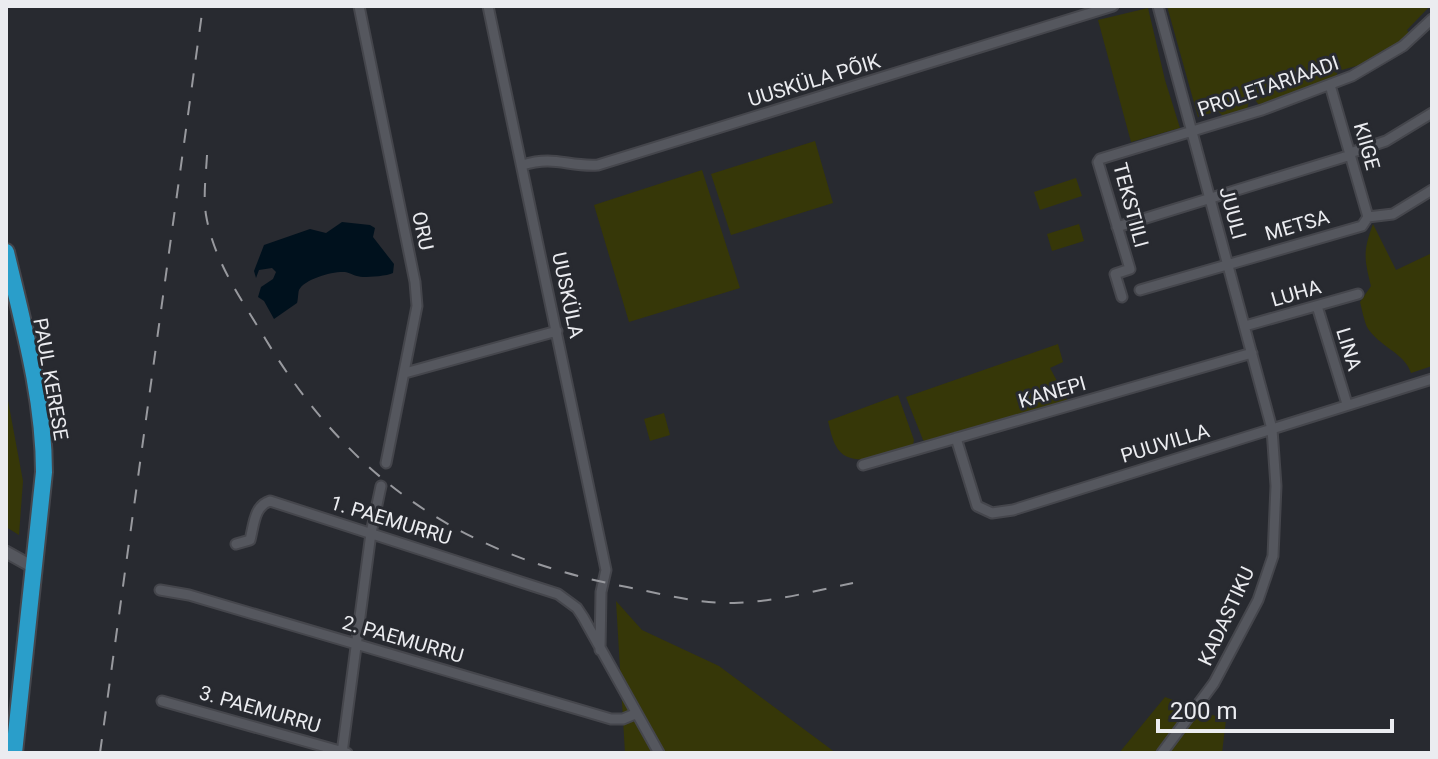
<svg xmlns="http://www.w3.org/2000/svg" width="1438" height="759" font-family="Roboto,sans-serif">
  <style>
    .green { fill: #363708 }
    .water { fill: #00111d }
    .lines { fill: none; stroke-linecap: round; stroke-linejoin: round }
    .minor-casing { stroke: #45464c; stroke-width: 13 }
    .tertiary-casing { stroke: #45464c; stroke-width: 15 }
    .trunk-casing { stroke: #45464c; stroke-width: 20 }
    .minor { stroke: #55575e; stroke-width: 9 }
    .tertiary { stroke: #55575e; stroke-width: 11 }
    .trunk { stroke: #2a9eca; stroke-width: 16 }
    .rail { stroke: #98999e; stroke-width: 2; stroke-dasharray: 14 14; stroke-linecap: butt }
    .labels { text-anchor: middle; stroke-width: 6; stroke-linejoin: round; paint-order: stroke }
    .street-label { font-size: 20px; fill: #ebecf0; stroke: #282a30 }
  </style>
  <rect width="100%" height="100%" fill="#282a30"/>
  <path class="green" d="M1167,6H1430L1407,30L1410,34L1388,51L1383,50L1375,56L1374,61L1338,71L1335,80L1260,106L1255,100L1249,101L1247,110L1224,117L1218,111L1198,117Z
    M1148,8L1165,80L1180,128L1131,142L1098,20Z
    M815,141L833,203L731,235L711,174Z
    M702,170L740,288L629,322L594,205Z
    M1076,178L1082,196L1040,210L1034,192Z
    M1079,224L1084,241L1052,251L1047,234Z
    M1373,224L1396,270L1432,253V366L1411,373C1405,353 1378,346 1367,327C1364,320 1362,310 1360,302L1371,286C1364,258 1363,251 1373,224Z
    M1058,344L1063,362L1050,368L1069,403L926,442L923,440L906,397Z
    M6,390L23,481L19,535L6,527Z
    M898,395L914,440L913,445C894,454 849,472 836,446C832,439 830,429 828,421Z
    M664,413L670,435L650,441L644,419Z
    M616,601L642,630L719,666L836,753H625Z
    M1165,697L1226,720L1222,753H1119Z"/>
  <path class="water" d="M342,222L370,225L375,228L373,237L394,264L393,273C387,276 371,277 363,277C356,277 351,273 345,272C333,271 304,279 299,290C298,293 298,301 297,303L274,319L264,301L258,297L261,287L273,279L276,272L272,268L259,270L256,278L254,271L264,245L310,229L326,233Z"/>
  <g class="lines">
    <g class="minor-casing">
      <path id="minor" d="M359,6L415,282L417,306L386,463
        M488,6L606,570L601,592L600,650
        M1158,6L1272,429L1276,486L1273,556L1258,600L1214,683L1162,753
        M1330,85L1368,217
        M1350,153L1386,141L1432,113
        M522,165C556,155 567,167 598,165L1113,6
        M1368,217L1393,214L1432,190
        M1117,227L1351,155
        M1140,290L1362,226L1368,217
        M1122,297L1115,274L1130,269L1098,162L1100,159L1262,110L1352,76L1403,46L1432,19
        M1317,306L1347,404
        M1245,326L1358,294
        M405,373L557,331
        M956,438L977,506L992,513L1013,510L1432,379
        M863,465L1252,353
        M236,544L250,540C254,525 254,506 270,501L558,594L577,608L583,617L659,753
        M160,590L189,595L611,719H623L635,714
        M162,701L347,753
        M342,753L371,533L381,486"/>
    </g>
    <g class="tertiary-casing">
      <path id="tertiary" d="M6,552L33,567"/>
    </g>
    <g class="trunk-casing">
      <path id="trunk" d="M6,252C23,324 44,398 44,472L14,753"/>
    </g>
    <use href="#minor" class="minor"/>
    <use href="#tertiary" class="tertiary"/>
    <use href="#trunk" class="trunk"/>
    <path class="rail" d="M207,155C206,175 203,196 206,215C214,262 242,300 266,340C352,482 464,556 627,587C662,594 698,604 734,603C774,602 814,591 853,583
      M100,753L203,6"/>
  </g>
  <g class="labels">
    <g class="street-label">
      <text transform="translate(814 80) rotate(-17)" y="7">UUSKÜLA PÕIK</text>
      <text transform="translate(1268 86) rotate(-19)" y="7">PROLETARIAADI</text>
      <text transform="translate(1367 146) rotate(74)" y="7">KIIGE</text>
      <text transform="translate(1131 205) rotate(75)" y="7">TEKSTIILI</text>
      <text transform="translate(1233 213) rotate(75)" y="7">JUULI</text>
      <text transform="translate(1297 225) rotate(-16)" y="7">METSA</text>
      <text transform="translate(423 231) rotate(78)" y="7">ORU</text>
      <text transform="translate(1296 293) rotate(-16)" y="7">LUHA</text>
      <text transform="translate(568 295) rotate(78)" y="7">UUSKÜLA</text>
      <text transform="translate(1349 349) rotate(73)" y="7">LINA</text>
      <text transform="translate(51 379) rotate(80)" y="7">PAUL KERESE</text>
      <text transform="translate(1052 392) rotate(-16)" y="7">KANEPI</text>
      <text transform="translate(1165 443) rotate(-17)" y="7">PUUVILLA</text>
      <text transform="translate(391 520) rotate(17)" y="7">1. PAEMURRU</text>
      <text transform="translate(1226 616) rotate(-65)" y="7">KADASTIKU</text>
      <text transform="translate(403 639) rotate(16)" y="7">2. PAEMURRU</text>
      <text transform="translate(260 709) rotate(16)" y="7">3. PAEMURRU</text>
    </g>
  </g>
  <rect width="1438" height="759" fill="none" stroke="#ebecf0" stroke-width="16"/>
  <path d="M1158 719v12h234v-12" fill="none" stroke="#ebecf0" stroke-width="4"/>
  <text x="1170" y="719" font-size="24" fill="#ebecf0" stroke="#282a30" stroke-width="6" paint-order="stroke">200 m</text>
</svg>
